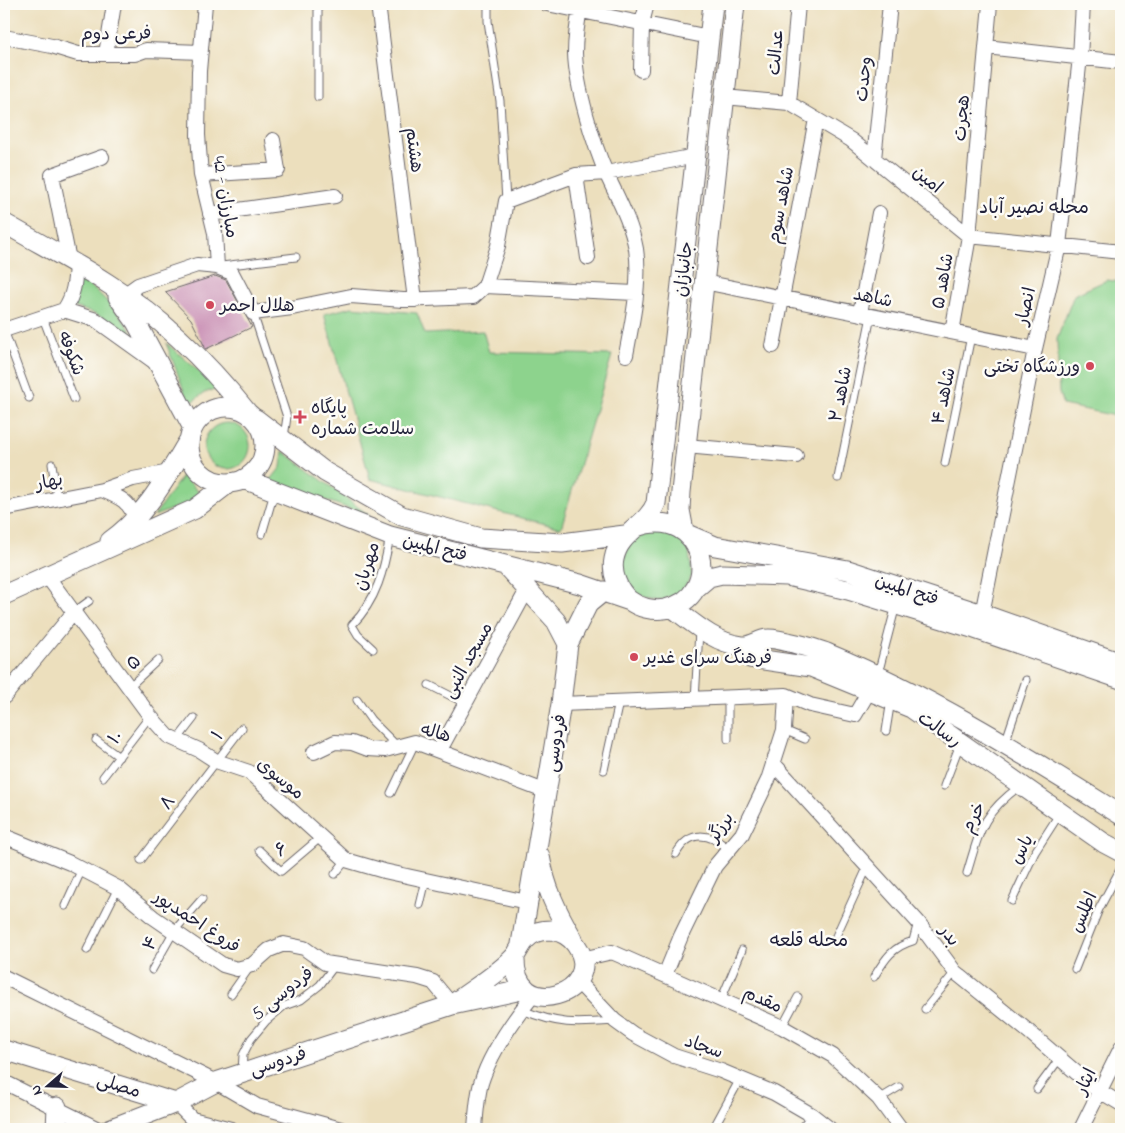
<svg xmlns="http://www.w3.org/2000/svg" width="1125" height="1133" font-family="'Indie Flower','Playpen Sans Arabic',sans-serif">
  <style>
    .green { fill: #8dd38d; stroke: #587a64 }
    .building { fill: #ca92b6 }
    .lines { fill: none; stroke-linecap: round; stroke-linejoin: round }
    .lane-casing { stroke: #696468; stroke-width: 9 }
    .street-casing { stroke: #696468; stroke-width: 16 }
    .secondary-casing { stroke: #696468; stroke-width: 21 }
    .lane { stroke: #fff; stroke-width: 7 }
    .street { stroke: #fff; stroke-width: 14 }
    .secondary { stroke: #fff; stroke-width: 19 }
    .poi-dot { fill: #d1495b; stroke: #fdfcf7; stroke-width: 2 }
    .labels { text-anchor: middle; stroke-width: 5; stroke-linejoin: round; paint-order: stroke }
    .street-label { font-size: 18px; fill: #22223b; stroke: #fdfcf7 }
    .poi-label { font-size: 18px; fill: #22223b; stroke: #fdfcf7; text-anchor: start }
    .neighbourhood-label { font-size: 19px; fill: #22223b; stroke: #fdfcf7 }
  </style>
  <rect width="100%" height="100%" fill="#fdfcf7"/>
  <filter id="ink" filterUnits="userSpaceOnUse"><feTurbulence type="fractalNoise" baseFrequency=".02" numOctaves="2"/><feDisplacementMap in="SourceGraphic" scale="10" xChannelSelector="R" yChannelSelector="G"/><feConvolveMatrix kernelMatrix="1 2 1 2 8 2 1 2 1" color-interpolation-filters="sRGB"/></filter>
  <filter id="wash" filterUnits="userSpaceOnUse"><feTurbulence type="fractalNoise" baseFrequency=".0096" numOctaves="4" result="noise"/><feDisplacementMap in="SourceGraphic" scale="20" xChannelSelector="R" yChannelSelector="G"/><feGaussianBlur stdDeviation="1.12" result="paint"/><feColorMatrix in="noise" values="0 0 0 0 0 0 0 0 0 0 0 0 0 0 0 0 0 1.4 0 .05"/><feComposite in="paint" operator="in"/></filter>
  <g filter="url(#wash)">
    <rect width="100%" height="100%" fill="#ecdfbd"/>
    <path class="green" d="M80,278C105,296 123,317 139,343C119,324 100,314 74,307Z
      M1107,280L1121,282V417L1063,405L1059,393L1057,339L1074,295Z
      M352,307L417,313L425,334L483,331L489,352L612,355L561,528L370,479L324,314Z
      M166,343L219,388L204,393L189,404Z
      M204 446a23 23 0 1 1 46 0a23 23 0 1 1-46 0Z
      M283,451L370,516L270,481L281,467Z
      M183,475L203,497L154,516Z
      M643,531L678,534L689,552L692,576L680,593L659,601L634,594L624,582L623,564L628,545Z"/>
    <g id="blocks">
      <path class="building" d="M215,276L226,280L252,327L206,349L191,319L165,292Z"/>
    </g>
  </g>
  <g filter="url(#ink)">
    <use href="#blocks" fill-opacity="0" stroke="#696468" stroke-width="1"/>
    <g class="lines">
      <g class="lane-casing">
        <path id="lane" d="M488,4V21L500,101L506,201
          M318,97V4
          M222,266L296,257
          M253,313L287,417L284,437
          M43,318L74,399
          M4,330L29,398
          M945,463L971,336
          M52,464L57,498
          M838,478L871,316
          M262,534L274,493
          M74,612L89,601
          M373,649L358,635L352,625C377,600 384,570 390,536
          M878,674L896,605
          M429,685L465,703
          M129,687L158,660
          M728,699V739
          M357,700L371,720L397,746
          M695,700L699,631
          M784,730L805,739
          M886,731L891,700
          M96,740L119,757
          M177,740L194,718
          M1005,743L1026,680
          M604,770L619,702
          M103,777L150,716
          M944,786L960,744
          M391,793L415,743
          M259,850L281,871L321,837
          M676,854C690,829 709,833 729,849
          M141,860L242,728
          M967,873C980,830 982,814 1020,786
          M335,874L346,860
          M1012,901L1035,852L1060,813
          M420,905L426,880
          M65,906L82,869
          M836,936L867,868
          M87,950L118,888
          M1075,969L1099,909L1121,868
          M152,970L174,931L202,899
          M874,977C885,959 892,947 913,941L918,922
          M231,994L250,967
          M721,1000L742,950
          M925,1009L955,972
          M522,1010C559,1025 574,1024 614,1021
          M782,1027L798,997
          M242,1072L243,1055L251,1039L266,1021L284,1006L301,1000L320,985L335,965
          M1037,1089L1060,1058
          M879,1099L899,1087
          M713,1129L740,1079
          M800,1129L812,1115"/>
      </g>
      <g class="street-casing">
        <path id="street" d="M205,4L199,71L198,135L201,175L215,233L217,267
          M378,4L415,300
          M547,4L709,37
          M581,4C578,19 575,37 575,53C576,87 593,143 607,175C618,199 631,222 636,249C641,284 632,322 626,355
          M4,37L52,46L78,54H135L146,50L201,52
          M986,47L1121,62
          M106,54L114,4
          M641,70L642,23L647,4
          M724,97L789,103L851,140L969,236L1121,252
          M789,103L798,4
          M874,159L890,4
          M201,175L278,170L273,140
          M576,175L588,258
          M210,214L335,196
          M69,260L52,175L102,157
          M704,282L1035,349
          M485,286L635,293
          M124,295L138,285L197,265L217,267L232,273L253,313L292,308L351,296L403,300L473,297L485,286L498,246L506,201L576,175L606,173L696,156
          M64,310L96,320L156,363
          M64,310C74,295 75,282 76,264
          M860,313L879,213
          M4,330L64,310
          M952,332L969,236L990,4
          M773,346L816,119
          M686,446L796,456
          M4,509L102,490
          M135,519C130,501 119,497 102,490L133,479L170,472
          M47,576L150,716L168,736L199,750L216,761L249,772L346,860L384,871L527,902
          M982,614L1035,349L1059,245L1080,57L1083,4
          M4,697L74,612
          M561,704L786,695L810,705L855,715L869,691
          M440,750L528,588
          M314,752L335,742L352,743L368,749L385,750L415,742L547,792
          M773,763L918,922L955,972L1028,1031L1093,1087L1121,1104
          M4,836L70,863L118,888L153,917L223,965L237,969L252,965L269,950L284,944L304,948L325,963L417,977L433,982L452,1005
          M582,959L612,952L782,1027L833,1056L879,1099L901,1129
          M665,975L681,936L715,866L742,834L768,780L784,730L786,695
          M4,977L216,1082L257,1106L341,1129
          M577,981L615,1021L633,1034L674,1056L721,1071L774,1093L812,1115L830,1129
          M4,1082L98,1129
          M176,1103L192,1119L231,1129
          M475,1129C476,1114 477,1098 481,1083C490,1054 515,1018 534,994
          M1081,1129L1121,1048"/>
      </g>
      <g class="secondary-casing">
        <path id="secondary" d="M4,223C38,243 73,261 107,283C160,316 208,363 247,412
          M118,297L136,322L193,428
          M189 445a38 38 0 1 1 76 0a38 38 0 1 1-76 0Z
          M256,419L325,472L402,516L481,538L562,543L625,535
          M244,479L390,536L580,584L630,601
          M636,527C706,503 725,598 665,609C653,611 639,608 629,600C618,590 611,574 614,559C619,532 647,526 656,503L713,4
          M684,531L680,510L681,492L735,4
          M689,535L715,546L848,570L982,614L1121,663
          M110,541C146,516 167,476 189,440
          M506,566L556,621L568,644
          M696,588L709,577L722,574L787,576L848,590L975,629L1121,679
          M4,595L195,509L229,483
          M673,608C693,623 715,643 742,646C750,647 759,640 767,639C774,637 821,650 829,654C933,697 1026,756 1121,815
          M744,646L750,658L811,667L911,708L1104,843L1121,852
          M540,856C545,887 557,912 573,939
          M521,944L561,704L568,644L588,604L604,591
          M457,1001C476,987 498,974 514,957C520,950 521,942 530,936C536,931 544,930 551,930C561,931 571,937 576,945C609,992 512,1027 515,956
          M4,1050L176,1103
          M56,1129L57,1107
          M109,1129L176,1103L216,1082L452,1005L526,989"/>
      </g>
      <use href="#lane" class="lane"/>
      <use href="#street" class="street"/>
      <use href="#secondary" class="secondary"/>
    </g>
  </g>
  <g class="poi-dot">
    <circle cx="210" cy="305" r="5"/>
    <circle cx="1090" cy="366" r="5"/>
    <path d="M297.5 409.5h5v5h5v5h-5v5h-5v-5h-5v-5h5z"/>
    <circle cx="634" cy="657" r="5"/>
  </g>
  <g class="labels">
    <g class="street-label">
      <text transform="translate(116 33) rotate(-1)" y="6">فرعی دوم</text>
      <text transform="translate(775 52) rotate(-85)" y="6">عدالت</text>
      <text transform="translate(863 79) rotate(-84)" y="6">وحدت</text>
      <text transform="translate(961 118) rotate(-85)" y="6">هجرت</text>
      <text transform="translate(415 150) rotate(83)" y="6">هشتم</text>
      <text transform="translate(928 179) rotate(39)" y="6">امین</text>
      <text transform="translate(226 197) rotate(80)" y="6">مبارزان - 42</text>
      <text transform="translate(780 205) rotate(-79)" y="6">شاهد سوم</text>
      <text transform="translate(683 269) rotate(-83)" y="6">جانبازان</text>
      <text transform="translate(942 281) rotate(-80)" y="6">شاهد ۵</text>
      <text transform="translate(873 297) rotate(12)" y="6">شاهد</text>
      <text transform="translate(1025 306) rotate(-77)" y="6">انصار</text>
      <text transform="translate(72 353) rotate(69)" y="6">شکوفه</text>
      <text transform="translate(840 394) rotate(-79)" y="6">شاهد ۲</text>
      <text transform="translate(943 396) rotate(-78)" y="6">شاهد ۴</text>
      <text transform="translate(49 481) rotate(-11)" y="6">بهار</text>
      <text transform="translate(435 547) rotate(14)" y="6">فتح المبین</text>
      <text transform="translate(366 566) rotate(-73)" y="6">مهربان</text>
      <text transform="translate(907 589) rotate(18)" y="6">فتح المبین</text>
      <text transform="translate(467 660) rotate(-61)" y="6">مسجد النبی</text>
      <text transform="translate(133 662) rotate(-42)" y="6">۵</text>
      <text transform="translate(940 729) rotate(35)" y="6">رسالت</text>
      <text transform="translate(436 732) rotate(15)" y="6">هاله</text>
      <text transform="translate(217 735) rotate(-52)" y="6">۱</text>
      <text transform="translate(115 737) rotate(-52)" y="6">۱۰</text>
      <text transform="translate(555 743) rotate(-81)" y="6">فردوسی</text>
      <text transform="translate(281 778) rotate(39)" y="6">موسوی</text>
      <text transform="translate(167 802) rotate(-53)" y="6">۸</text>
      <text transform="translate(973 817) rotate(-62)" y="6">خرم</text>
      <text transform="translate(720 827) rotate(-55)" y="6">برزگر</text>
      <text transform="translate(281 849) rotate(-34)" y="6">۶</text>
      <text transform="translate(1021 849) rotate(-62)" y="6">یاس</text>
      <text transform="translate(1083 912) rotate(-66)" y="6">اطلس</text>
      <text transform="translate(197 921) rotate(33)" y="6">فروغ احمدپور</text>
      <text transform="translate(950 935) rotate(54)" y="6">بدر</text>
      <text transform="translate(150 943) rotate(-61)" y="6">۴</text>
      <text transform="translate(282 993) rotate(-39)" y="6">5 فردوسی</text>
      <text transform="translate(763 999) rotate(24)" y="6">مقدم</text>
      <text transform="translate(704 1046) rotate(19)" y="6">سجاد</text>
      <text transform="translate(278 1061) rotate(-18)" y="6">فردوسی</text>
      <text transform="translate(1085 1081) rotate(-64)" y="6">ایثار</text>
      <text transform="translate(119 1085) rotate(17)" y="6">مصلی</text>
    </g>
    <g class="poi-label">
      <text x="220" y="311">هلال احمر</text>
      <text x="1080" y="372" text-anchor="end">ورزشگاه تختی</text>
      <text x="311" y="413">پایگاه<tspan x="311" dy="21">سلامت شماره</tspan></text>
      <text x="644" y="663">فرهنگ سرای غدیر</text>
    </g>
    <g class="neighbourhood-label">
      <text x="1034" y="213">محله نصیر آباد</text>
      <text x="809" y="946">محله قلعه</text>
    </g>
  </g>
  <rect width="1125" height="1133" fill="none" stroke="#fdfcf7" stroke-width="20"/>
  <g transform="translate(48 1086) rotate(250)" stroke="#fdfcf7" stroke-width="4" paint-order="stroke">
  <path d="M0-4L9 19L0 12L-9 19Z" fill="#22223b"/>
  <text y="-8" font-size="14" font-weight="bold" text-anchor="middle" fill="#22223b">N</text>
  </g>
</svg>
